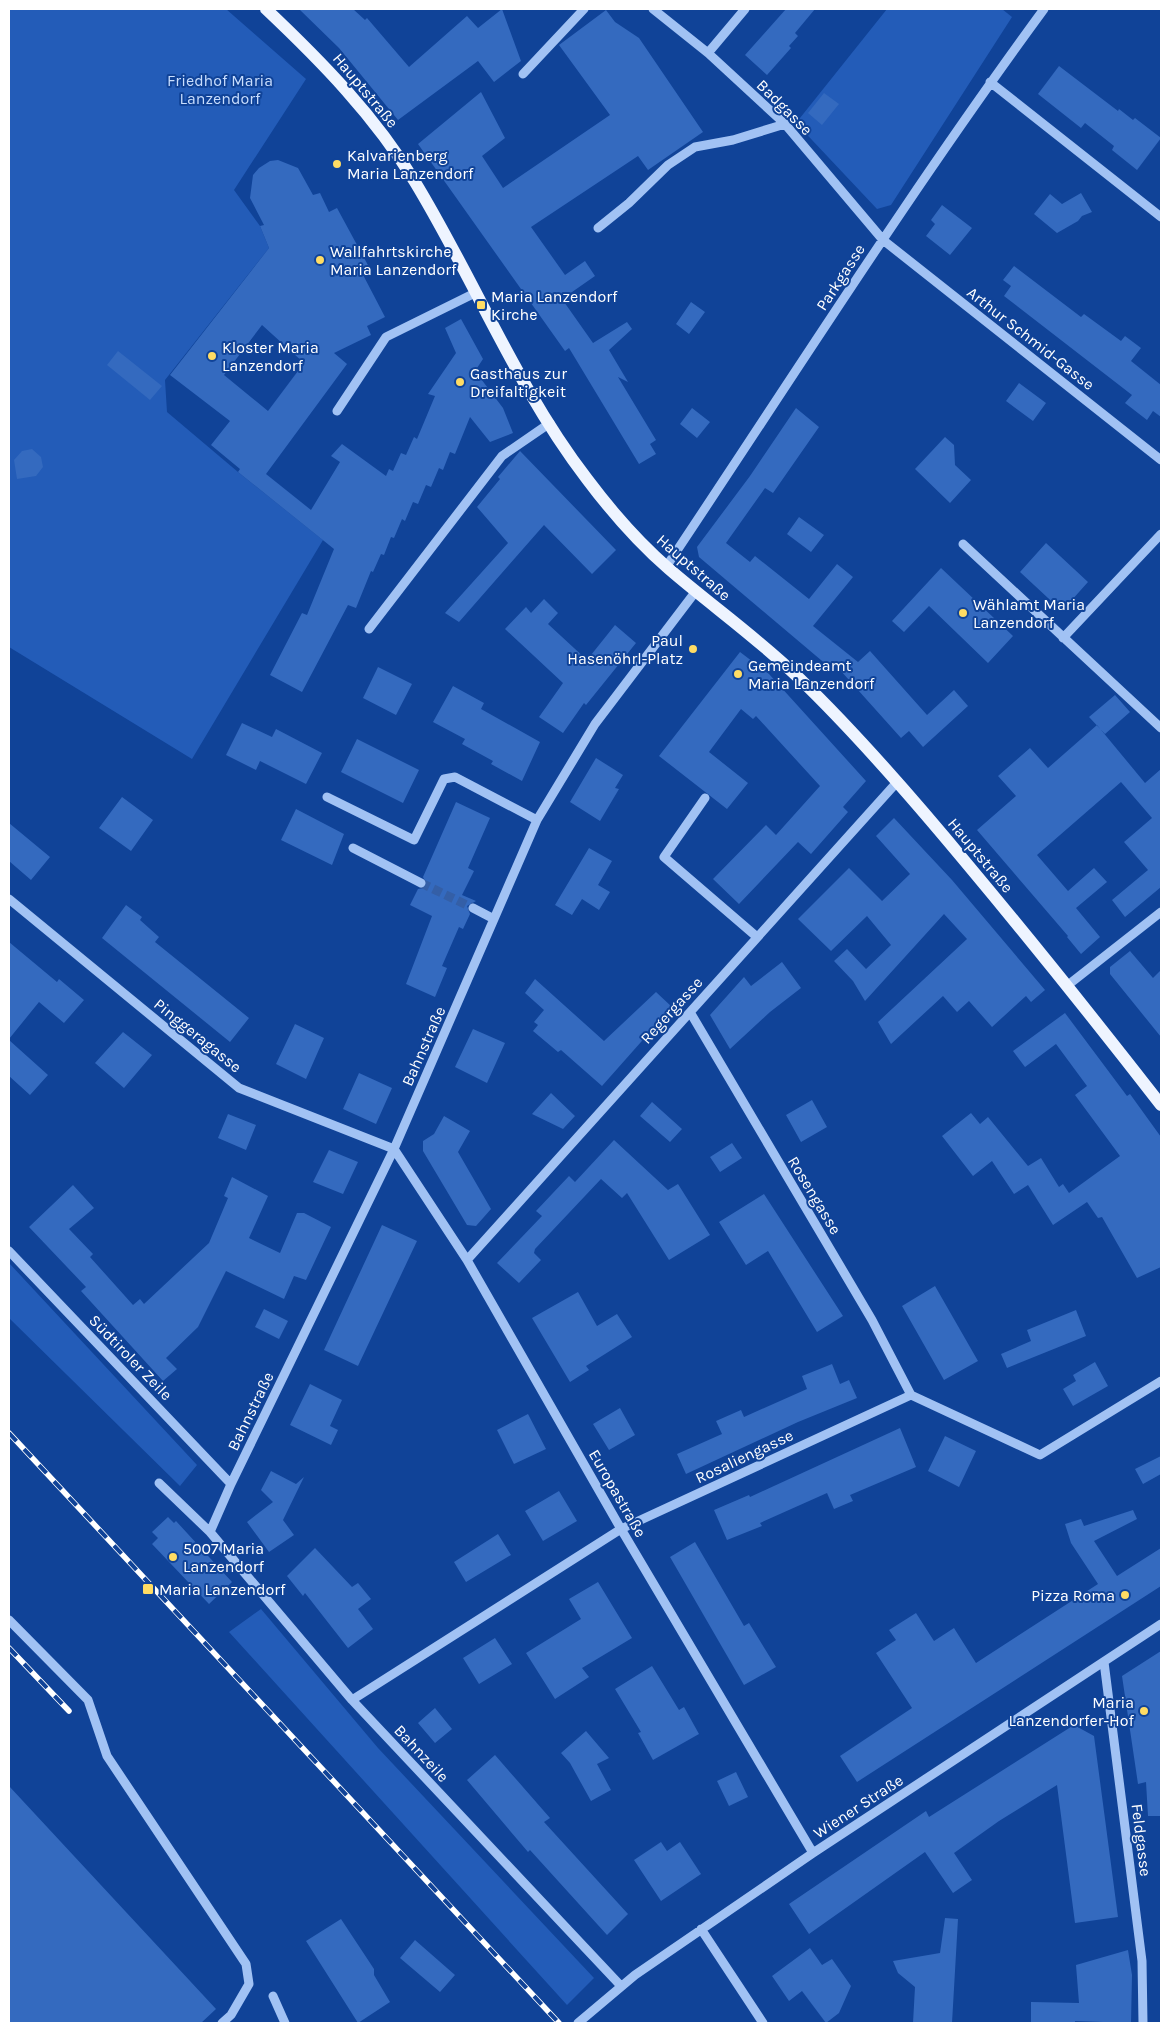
<svg xmlns="http://www.w3.org/2000/svg" width="1170" height="2032" font-family="Karla,sans-serif">
  <style>
    .green { fill: #235cb8 }
    .building { fill: #346abf; fill-rule: evenodd }
    .lines { fill: none; stroke-linecap: round; stroke-linejoin: round }
    .minor-tunnel { stroke: #345fa7; stroke-width: 9; stroke-dasharray: 9 4.5; stroke-linecap: butt }
    .minor { stroke: #a1c2f4; stroke-width: 9 }
    .major { stroke: #eef4ff; stroke-width: 12 }
    .rail-casing { stroke: #fff; stroke-width: 5.5 }
    .rail { stroke: #104398; stroke-width: 4; stroke-dasharray: 11; stroke-linecap: butt }
    .poi-dot { fill: #ffdc64; stroke: #104398; stroke-width: 2 }
    .labels { text-anchor: middle; stroke-width: 4; stroke-linejoin: round; paint-order: stroke }
    .park-label { font-size: 16px; fill: #c9defe; stroke: #104398 }
    .street-label { font-size: 16px; fill: #fff; stroke: #104398 }
    .poi-label { font-size: 16px; fill: #fff; stroke: #104398; text-anchor: start }
  </style>
  <rect width="100%" height="100%" fill="#104398"/>
  <path class="green" d="M9,9H226L306,79L234,190L260,226L269,248L165,380L167,412L238,472L323,540L192,759L9,647Z
    M887,9H1002L1012,17L891,205L877,209L796,123Z
    M9,1263L197,1465L180,1486L9,1318Z
    M261,1609L378,1748L594,1978L567,2005L229,1632Z"/>
  <path class="building" d="M299,9H353L365,20L367,18L409,67L467,16L478,28L502,9L521,61L494,82L478,61L398,120L339,48Z
    M786,9H815L795,33L798,36L789,46L791,48L767,75L745,55Z
    M606,10L615,22L639,38L703,132L648,170L638,156L531,227L565,275L585,261L595,276L562,299L593,343L627,322L632,329L609,350L628,382L618,377L656,440L650,444L656,454L639,464L569,348L565,351L418,144L481,92L505,138L482,156L503,188L610,115L559,45Z
    M1059,66L1118,111L1119,109L1133,120L1135,118L1161,138L1137,170L1112,150L1114,146L1085,123L1081,128L1038,94Z
    M824,93L839,104L822,125L808,113Z
    M278,160L298,168L313,195L320,193L329,212L337,208L369,267L361,271L385,317L367,326L371,335L334,353L347,364L266,474L311,510L340,462L331,456L342,444L386,476L389,469L393,471L401,453L406,455L414,437L417,439L435,396L428,394L456,353L445,328L461,319L483,359L475,371L503,408L513,433L490,442L470,417L455,454L450,452L443,470L439,468L431,487L426,485L418,504L413,502L405,521L402,519L394,538L391,537L384,555L381,554L373,572L371,571L356,608L348,605L302,692L270,675L302,613L307,615L334,549L238,472L240,469L211,445L230,421L170,375L269,248L260,226L264,225L250,198L253,175L259,168L270,161ZM262,325L304,363L268,411L224,375Z
    M1081,193L1092,212L1082,216L1078,221L1057,233L1034,214L1050,194L1062,204Z
    M942,205L972,228L950,255L926,236L935,224L931,220Z
    M1014,266L1081,317L1084,314L1121,341L1125,336L1141,348L1131,361L1161,385V417L1153,411L1147,420L1125,403L1132,395L1004,296L1011,286L1003,280Z
    M691,302L705,312L689,334L676,324Z
    M118,351L162,386L150,400L107,365Z
    M1019,383L1046,403L1033,421L1006,401Z
    M692,408L710,422L697,438L680,424Z
    M796,408L819,427L773,493L765,488L726,543L750,562L755,556L809,599L837,564L853,577L813,626L858,662L870,651L927,715L954,690L968,706L923,747L909,731L901,738L832,661L828,666L699,557L697,547L750,476Z
    M945,437L954,445L955,465L971,480L950,503L915,469Z
    M32,449L41,457L43,467L36,476L17,479L14,460L22,451Z
    M520,451L616,550L592,574L544,525L459,622L445,613L508,543L477,507L500,479L498,477Z
    M799,517L824,535L811,552L787,534Z
    M1046,543L1088,582L1062,611L1020,572Z
    M941,568L1013,636L988,663L929,606L904,632L892,621Z
    M544,599L558,613L548,624L587,660L615,625L636,643L586,705L584,703L563,733L539,717L563,683L505,629L526,607L531,613Z
    M740,652L769,674L866,781L843,807L848,812L811,854L798,842L739,904L713,879L766,825L776,835L820,786L756,716L753,719L741,709L709,752L748,783L727,809L659,756Z
    M378,667L412,684L396,715L363,698Z
    M453,686L484,703L481,709L540,742L522,781L491,764L493,761L462,744L465,739L433,722Z
    M1115,695L1130,712L1105,734L1089,717Z
    M242,723L272,737L276,729L322,753L306,784L260,761L256,770L226,755Z
    M1097,725L1145,783L1161,769V887L1125,917L1112,900L1148,870L1124,842L1152,818L1121,782L1037,855L1068,891L1094,868L1107,882L1076,908L1100,937L1081,954L1067,937L1068,936L977,830L1016,796L998,776L1030,748L1048,768Z
    M357,739L419,770L403,803L341,772Z
    M596,758L623,775L615,788L619,789L600,821L570,802Z
    M122,797L153,820L131,851L99,828Z
    M456,802L490,818L468,868L474,871L462,895L476,901L467,906L470,914L463,929L459,927L442,966L447,968L435,997L406,984L432,916L410,905L418,889L424,888L427,885L423,877Z
    M296,809L344,834L332,865L281,840Z
    M894,818L952,880L1045,990L1031,1002L1026,996L992,1027L969,1001L957,1012L943,996L891,1044L878,1022L967,939L944,914L865,1001L853,981L834,961L847,949L866,969L891,945L867,916L831,951L798,919L849,868L882,901L910,874L876,836Z
    M9,823L50,857L31,880L9,861Z
    M589,848L612,861L598,885L610,892L599,910L582,899L572,915L555,905Z
    M126,905L142,917L140,920L159,937L155,942L249,1018L230,1042L102,938Z
    M9,942L57,982L59,979L84,1000L64,1023L39,1002L9,1039Z
    M1130,951L1153,978L1161,970V1037L1110,974V967Z
    M782,962L801,988L770,1012L730,1049L710,1015L744,977L751,986Z
    M535,979L604,1041L656,992L672,1007L602,1086L561,1050L558,1052L533,1031L538,1025L534,1022L544,1010L525,993Z
    M1065,1013L1127,1096L1130,1094L1161,1137V1267L1137,1278L1102,1217L1098,1218L1087,1202L1053,1225L1028,1185L1014,1194L992,1161L973,1176L942,1136L971,1113L980,1124L988,1117L1028,1166L1041,1158L1059,1187L1063,1184L1069,1193L1120,1156L1075,1095L1087,1086L1056,1044L1025,1067L1013,1051Z
    M295,1024L324,1038L306,1079L276,1064Z
    M473,1029L505,1043L487,1083L455,1067Z
    M123,1032L152,1055L124,1088L95,1063Z
    M9,1040L48,1075L30,1095L9,1076Z
    M359,1073L392,1088L376,1124L343,1109Z
    M551,1093L575,1116L563,1129L532,1114Z
    M812,1100L827,1127L801,1142L786,1115Z
    M652,1102L682,1129L670,1142L640,1116Z
    M228,1114L256,1125L246,1150L218,1138Z
    M444,1116L470,1131L458,1152L491,1209L476,1226L467,1225L423,1151V1141L434,1134Z
    M614,1140L668,1190L678,1184L710,1235L669,1260L627,1193L622,1198L601,1179L535,1249L534,1253L541,1260L519,1283L497,1263L542,1216L536,1211L569,1176L575,1182Z
    M732,1143L742,1158L720,1172L710,1157Z
    M329,1150L358,1162L343,1194L313,1182Z
    M232,1177L268,1196L249,1238L280,1253L297,1213H304L331,1227L306,1280L294,1276L284,1299L226,1271L198,1327L166,1358L177,1369L163,1381L81,1291L86,1287L29,1227L73,1185L94,1208L69,1229L93,1254L90,1257L133,1305L140,1299L144,1304L209,1243L228,1198L224,1196Z
    M764,1194L843,1316L817,1332L768,1251L746,1265L719,1222Z
    M382,1225L417,1241L358,1366L324,1350Z
    M935,1286L978,1361L944,1380L902,1306Z
    M578,1292L597,1326L617,1314L632,1337L586,1366L589,1370L570,1382L532,1318Z
    M264,1309L288,1321L279,1339L255,1327Z
    M1076,1310L1086,1336L1007,1368L1001,1354L1031,1341L1027,1330Z
    M1095,1362L1108,1386L1073,1406L1063,1389L1076,1381L1073,1375Z
    M832,1364L840,1384L849,1380L857,1398L798,1422L686,1474L677,1454L722,1434L716,1421L741,1410L744,1417L807,1389L802,1376Z
    M310,1384L342,1400L330,1426L338,1430L331,1445L290,1425Z
    M620,1408L635,1435L609,1450L593,1424Z
    M528,1414L546,1449L514,1464L497,1430Z
    M900,1428L916,1467L850,1495L853,1501L834,1509L827,1493L760,1523L762,1526L727,1540L714,1510L749,1495L750,1497Z
    M945,1436L976,1451L959,1487L928,1471Z
    M1161,1456V1474L1143,1484L1135,1469Z
    M271,1471L296,1484L304,1477L283,1520L294,1535L269,1552L247,1522L273,1502L261,1490Z
    M559,1491L577,1521L543,1541L525,1511Z
    M1133,1510L1137,1519L1094,1541L1117,1576L1161,1548V1586L857,1782L840,1756L912,1708L876,1653L896,1640L889,1630L916,1613L934,1641L954,1628L976,1663L1098,1584L1071,1543L1065,1524L1081,1519L1084,1526Z
    M168,1517L174,1523L176,1521L232,1582L209,1604L152,1544L158,1538L152,1532Z
    M498,1534L511,1555L466,1582L454,1562Z
    M695,1542L744,1626L749,1623L776,1667L744,1685L670,1557Z
    M315,1548L352,1587L358,1583L371,1599L358,1609L373,1629L348,1648L305,1593L303,1596L287,1576Z
    M598,1582L632,1638L582,1668L589,1677L555,1699L526,1653L581,1619L569,1599Z
    M495,1638L512,1664L479,1684L463,1658Z
    M1161,1651V1816H1148L1146,1782L1138,1784L1122,1676Z
    M652,1666L679,1710L684,1707L699,1734L653,1760L638,1733L641,1732L615,1689Z
    M435,1708L452,1729L435,1743L418,1723Z
    M1074,1725L1094,1736L1118,1917L1075,1923L1057,1785L999,1821L954,1853L972,1880L953,1893L925,1852L809,1934L789,1904L926,1811L929,1817Z
    M586,1731L609,1758L597,1764L611,1790L591,1801L570,1763L561,1753Z
    M495,1755L550,1818L544,1822L628,1914L607,1935L530,1850L528,1852L467,1780Z
    M736,1772L748,1797L729,1806L717,1781Z
    M9,1786L216,2009L201,2023H9Z
    M661,1842L667,1851L680,1842L701,1874L661,1901L634,1860Z
    M945,1918L958,1919L952,2023H913L915,1987L898,1973L893,1961L940,1953Z
    M341,1919L374,1969V1975L390,2002L358,2023L306,1941Z
    M415,1940L455,1975L440,1992L400,1958Z
    M810,1948L822,1965L832,1959L851,1986L839,2013L826,2023L802,1991L789,2001L772,1976Z
    M1128,1950L1132,1975L1131,2023L1075,2021V2023H1031V2002L1079,2003L1076,1965Z"/>
  <g class="lines">
    <path class="minor-tunnel" d="M421,883L473,908"/>
    <path class="minor" d="M653,9L708,53L785,124L883,240L1161,460
      M708,53L745,9
      M523,74L584,9
      M990,82L1161,217
      M598,228L629,203L668,165L695,147L733,140L785,124
      M337,411L386,337L475,293
      M963,544L1161,728
      M666,567C791,380 911,190 1044,9
      M369,629L502,456L550,423
      M1063,638L1161,534
      M327,797L414,840L444,779L455,777L537,820
      M705,798L664,857L757,937
      M353,848L421,883
      M9,899L239,1088L394,1149L467,1260L621,1529L813,1853
      M473,908L494,919
      M1068,985L1161,912
      M690,1012L872,1320L911,1395
      M9,1251L231,1484
      M467,1260L898,781
      M159,1483L210,1532L352,1700L621,1986
      M210,1532L231,1484L394,1149L537,820L595,724L696,591
      M9,1620L88,1700L107,1756L246,1964L249,1984L231,2015L222,2023
      M1104,1662L1142,1961L1143,2023
      M352,1700L621,1529L911,1395L1040,1455L1161,1381
      M701,1929L763,2023
      M273,1996L285,2023
      M578,2023L635,1975L813,1853L1161,1624"/>
    <path class="major" d="M266,9C321,61 375,116 415,182C474,279 517,388 587,479C611,511 639,543 669,569C712,606 759,639 800,679C860,737 915,801 968,865C1034,944 1098,1024 1161,1105"/>
    <g class="rail-casing">
      <path id="rail" d="M9,1433L559,2023
        M9,1648L69,1711"/>
    </g>
    <use href="#rail" class="rail"/>
  </g>
  <g class="poi-dot">
    <circle cx="337" cy="164" r="5"/>
    <circle cx="320" cy="260" r="5"/>
    <rect x="476" y="300" width="10" height="10" rx="2.5"/>
    <circle cx="212" cy="356" r="5"/>
    <circle cx="460" cy="382" r="5"/>
    <circle cx="963" cy="613" r="5"/>
    <circle cx="693" cy="649" r="5"/>
    <circle cx="738" cy="674" r="5"/>
    <circle cx="173" cy="1557" r="5"/>
    <rect x="142" y="1583" width="12" height="12" rx="2.5"/>
    <circle cx="1125" cy="1595" r="5"/>
    <circle cx="1144" cy="1711" r="5"/>
  </g>
  <g class="labels">
    <g class="park-label">
      <text x="220" y="86">Friedhof Maria<tspan x="220" dy="18">Lanzendorf</tspan></text>
    </g>
    <g class="street-label">
      <text transform="translate(366 90) rotate(50)" y="6">Hauptstraße</text>
      <text transform="translate(785 107) rotate(45)" y="6">Badgasse</text>
      <text transform="translate(840 277) rotate(-57)" y="6">Parkgasse</text>
      <text transform="translate(1031 338) rotate(38)" y="6">Arthur Schmid-Gasse</text>
      <text transform="translate(694 567) rotate(41)" y="6">Hauptstraße</text>
      <text transform="translate(981 855) rotate(50)" y="6">Hauptstraße</text>
      <text transform="translate(671 1010) rotate(-48)" y="6">Regergasse</text>
      <text transform="translate(198 1035) rotate(39)" y="6">Pinggeragasse</text>
      <text transform="translate(423 1046) rotate(-66)" y="6">Bahnstraße</text>
      <text transform="translate(815 1195) rotate(59)" y="6">Rosengasse</text>
      <text transform="translate(131 1357) rotate(46)" y="6">Südtiroler Zeile</text>
      <text transform="translate(250 1411) rotate(-64)" y="6">Bahnstraße</text>
      <text transform="translate(744 1456) rotate(-25)" y="6">Rosaliengasse</text>
      <text transform="translate(618 1493) rotate(60)" y="6">Europastraße</text>
      <text transform="translate(422 1753) rotate(47)" y="6">Bahnzeile</text>
      <text transform="translate(858 1806) rotate(-33)" y="6">Wiener Straße</text>
      <text transform="translate(1142 1840) rotate(83)" y="6">Feldgasse</text>
    </g>
    <g class="poi-label">
      <text x="347" y="161">Kalvarienberg<tspan x="347" dy="18">Maria Lanzendorf</tspan></text>
      <text x="330" y="257">Wallfahrtskirche<tspan x="330" dy="18">Maria Lanzendorf</tspan></text>
      <text x="491" y="302">Maria Lanzendorf<tspan x="491" dy="18">Kirche</tspan></text>
      <text x="222" y="353">Kloster Maria<tspan x="222" dy="18">Lanzendorf</tspan></text>
      <text x="470" y="379">Gasthaus zur<tspan x="470" dy="18">Dreifaltigkeit</tspan></text>
      <text x="973" y="610">Wählamt Maria<tspan x="973" dy="18">Lanzendorf</tspan></text>
      <text x="683" y="646" text-anchor="end">Paul<tspan x="683" dy="18">Hasenöhrl-Platz</tspan></text>
      <text x="748" y="671">Gemeindeamt<tspan x="748" dy="18">Maria Lanzendorf</tspan></text>
      <text x="183" y="1554">5007 Maria<tspan x="183" dy="18">Lanzendorf</tspan></text>
      <text x="159" y="1595">Maria Lanzendorf</text>
      <text x="1115" y="1601" text-anchor="end">Pizza Roma</text>
      <text x="1134" y="1708" text-anchor="end">Maria<tspan x="1134" dy="18">Lanzendorfer-Hof</tspan></text>
    </g>
  </g>
  <rect width="1170" height="2032" fill="none" stroke="#ffffff" stroke-width="20"/>
</svg>
